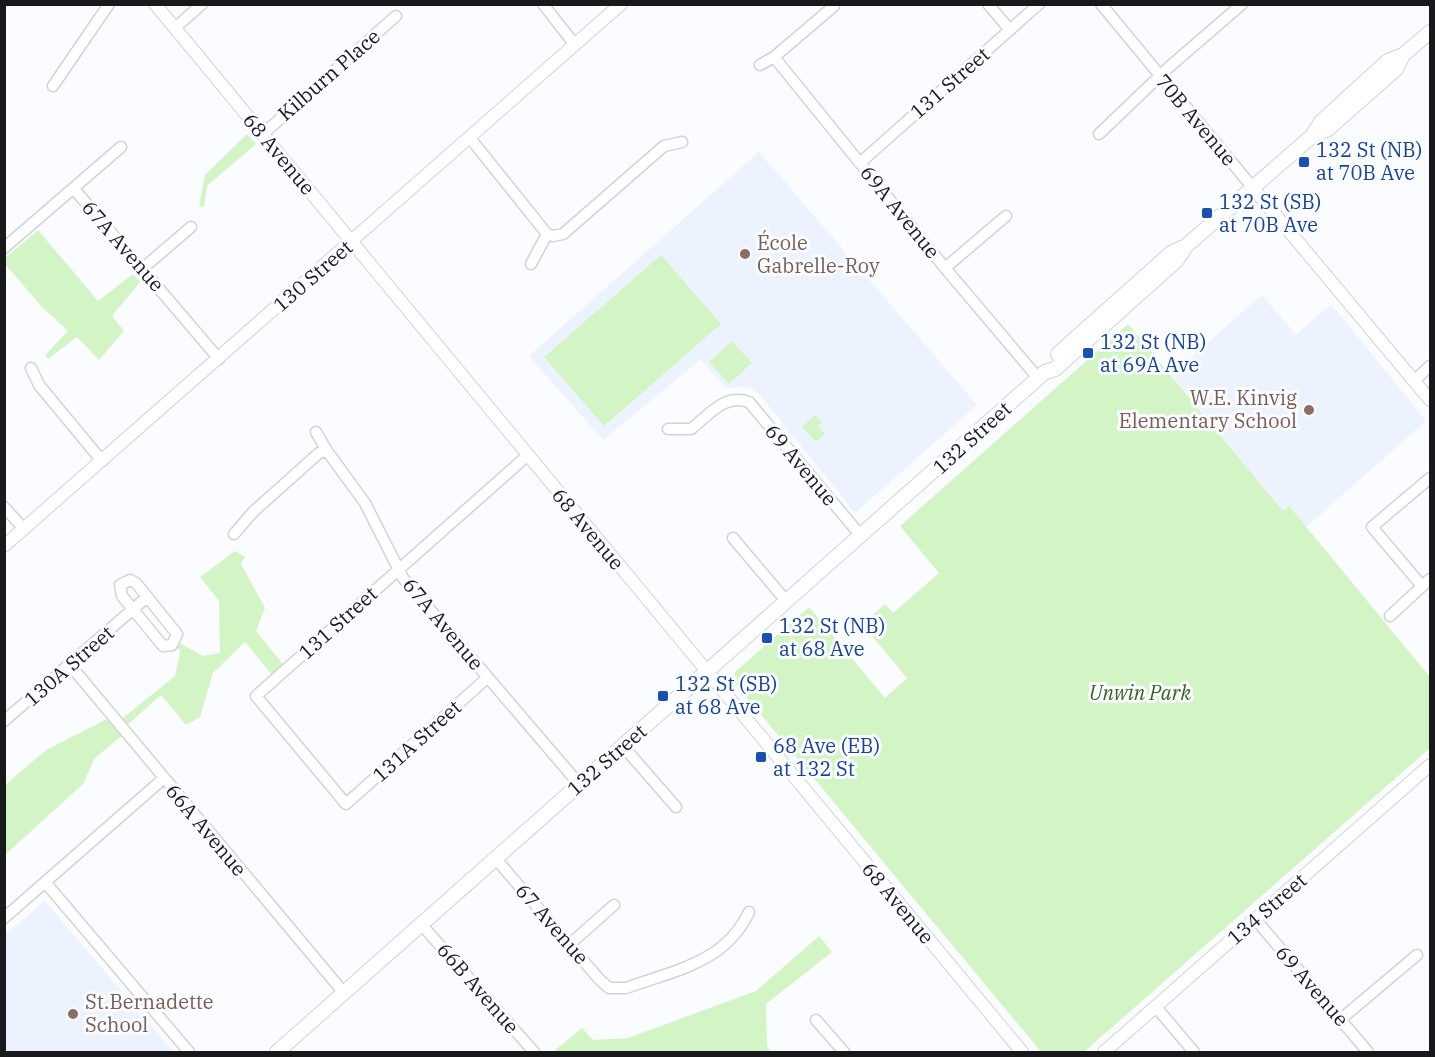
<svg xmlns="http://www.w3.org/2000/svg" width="1435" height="1057" font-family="'IBM Plex Serif',serif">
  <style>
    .built { fill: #edf3fe }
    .green { fill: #d3f5c5 }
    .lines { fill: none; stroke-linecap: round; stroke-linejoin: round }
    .minor-casing { stroke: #d1d3d7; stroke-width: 13 }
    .tertiary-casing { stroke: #d1d3d7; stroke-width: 14 }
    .secondary-casing { stroke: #d1d3d7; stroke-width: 16 }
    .minor { stroke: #fff; stroke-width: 10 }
    .tertiary { stroke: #fff; stroke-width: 12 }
    .secondary { stroke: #fff; stroke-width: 14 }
    .transit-dot { fill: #1a4fb4; stroke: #fafcff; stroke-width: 2 }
    .education-dot { fill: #8d6e63; stroke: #fafcff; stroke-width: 2 }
    .labels { text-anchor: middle; stroke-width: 6; stroke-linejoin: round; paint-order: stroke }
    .street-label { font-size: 20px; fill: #18191a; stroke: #fafcff }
    .transit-label { font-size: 20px; fill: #164399; stroke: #fafcff; text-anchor: start }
    .education-label { font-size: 20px; fill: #785e54; stroke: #fafcff; text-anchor: start }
    .park-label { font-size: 20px; font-style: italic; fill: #34631a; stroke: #fafcff }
  </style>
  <rect width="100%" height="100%" fill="#fafcff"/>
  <path class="built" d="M759,152L977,405L855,513L760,395L749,387L726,388L701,359L603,440L529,356Z
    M1262,295L1296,335L1331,304L1426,421L1306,527L1289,506L1283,511L1171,375Z
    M45,901L108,975L174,1052H5V935Z"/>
  <path class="green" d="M247,134L256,144L207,186L204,207L199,206L205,175Z
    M38,230L98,301L133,274L140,282L112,316L124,331L99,360L77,337L48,359L45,355L68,331L41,306L5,264V258Z
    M661,255L721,324L604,426L544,357Z
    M1128,324L1283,511L1289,506L1430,677V748L1084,1052H1041L734,682L735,672L809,607L885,698L907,678L862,624L885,604L893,613L939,573L900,526Z
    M732,341L752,363L729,384L709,362Z
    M815,415L822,422L818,426L825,434L816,442L802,427Z
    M235,551L245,557L241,564L265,608L256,631L287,669L275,679L245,642L213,673L200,717L186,725L161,695L124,728L126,732L94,759L83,784L5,855L4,786L46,750L113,716L118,722L175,676L180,652L177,646L181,644L203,656L220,653L219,601L200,577Z
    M819,936L832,952L766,1004L767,1046L771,1052H553L582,1028L593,1040L628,1038L756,991Z"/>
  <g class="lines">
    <g class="minor-casing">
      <path id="minor" d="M543,4L575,45
        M988,4L1010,30
        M1101,4L1253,188
        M175,28L202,4
        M774,57L834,6
        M760,65L774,57L945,268L1038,378
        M53,86L109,4
        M263,134L396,16
        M1099,134L1168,68L1242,4
        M470,138L547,234
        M861,162L1039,4
        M74,189L219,359
        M4,248L121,147
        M531,264L547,234L553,236L563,234L664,146L682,142
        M945,268L1006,216
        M142,269L191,227
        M31,368L39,385L102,461
        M1414,381L1430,366
        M668,429H691C709,415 725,393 749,402L861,536
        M316,432L327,451
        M4,507L24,529
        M234,534L253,512L319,453L327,451L365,503L403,578L579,784
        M733,538L787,602
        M130,580L136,583L177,634L172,645L163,646L122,596L120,585Z
        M1422,586L1372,527L1430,478
        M1390,616L1430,579
        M70,665L344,993
        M487,678L346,804L256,696L528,455
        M4,721L147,597
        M623,746L676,807
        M496,859L599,979L609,988H626C675,970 725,963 749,912
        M45,882L189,1052
        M4,918L163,779
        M1256,920L1368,1052
        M421,924L534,1052
        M570,944L614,905
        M1156,1007L1194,1052
        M1341,1019L1417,955
        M816,1020L844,1052"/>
    </g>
    <g class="tertiary-casing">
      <path id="tertiary" d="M155,4L1022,1052
        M1253,188L1430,400
        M4,546L621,4
        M1104,1052L1430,765"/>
    </g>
    <g class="secondary-casing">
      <path id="secondary" d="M1312,136L1321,122L1388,61L1403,55L1430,32
        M1058,354L1171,253L1186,246L1312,136L1328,129L1396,69L1403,55
        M277,1052L1045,372L1055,369L1177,260L1186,246"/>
    </g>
    <use href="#minor" class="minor"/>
    <use href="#tertiary" class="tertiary"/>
    <use href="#secondary" class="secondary"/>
  </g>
  <g class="transit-dot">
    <rect x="1298" y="156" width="12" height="12" rx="3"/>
    <rect x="1201" y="207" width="12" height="12" rx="3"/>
    <rect x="1082" y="347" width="12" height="12" rx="3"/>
    <rect x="761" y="632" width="12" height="12" rx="3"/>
    <rect x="657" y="690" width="12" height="12" rx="3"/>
    <rect x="755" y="751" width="12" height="12" rx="3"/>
  </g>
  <g class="education-dot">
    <circle cx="745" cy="254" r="6"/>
    <circle cx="1309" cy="410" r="6"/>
    <circle cx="73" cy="1014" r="6"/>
  </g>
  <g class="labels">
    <g class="street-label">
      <text transform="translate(329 75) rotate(-41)" y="7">Kilburn Place</text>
      <text transform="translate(950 83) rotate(-41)" y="7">131 Street</text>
      <text transform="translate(1196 120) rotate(50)" y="7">70B Avenue</text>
      <text transform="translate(279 154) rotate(50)" y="7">68 Avenue</text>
      <text transform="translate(900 212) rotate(51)" y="7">69A Avenue</text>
      <text transform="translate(123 246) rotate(49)" y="7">67A Avenue</text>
      <text transform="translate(313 276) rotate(-41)" y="7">130 Street</text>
      <text transform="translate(972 438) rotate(-42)" y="7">132 Street</text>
      <text transform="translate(801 465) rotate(50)" y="7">69 Avenue</text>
      <text transform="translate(588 529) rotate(50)" y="7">68 Avenue</text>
      <text transform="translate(338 623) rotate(-42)" y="7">131 Street</text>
      <text transform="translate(443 624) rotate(50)" y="7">67A Avenue</text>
      <text transform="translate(69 666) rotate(-41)" y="7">130A Street</text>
      <text transform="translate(417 741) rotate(-42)" y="7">131A Street</text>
      <text transform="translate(607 760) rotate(-41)" y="7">132 Street</text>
      <text transform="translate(206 830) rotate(50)" y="7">66A Avenue</text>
      <text transform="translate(898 903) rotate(50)" y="7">68 Avenue</text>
      <text transform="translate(1267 909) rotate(-41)" y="7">134 Street</text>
      <text transform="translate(552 924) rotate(49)" y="7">67 Avenue</text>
      <text transform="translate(1312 986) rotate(49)" y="7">69 Avenue</text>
      <text transform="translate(478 988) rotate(49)" y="7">66B Avenue</text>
    </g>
    <g class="transit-label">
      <text x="1316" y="157">132 St (NB)<tspan x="1316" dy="23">at 70B Ave</tspan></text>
      <text x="1219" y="209">132 St (SB)<tspan x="1219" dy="23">at 70B Ave</tspan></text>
      <text x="1100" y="349">132 St (NB)<tspan x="1100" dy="23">at 69A Ave</tspan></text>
      <text x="779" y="633">132 St (NB)<tspan x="779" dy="23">at 68 Ave</tspan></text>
      <text x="675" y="691">132 St (SB)<tspan x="675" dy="23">at 68 Ave</tspan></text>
      <text x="773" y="753">68 Ave (EB)<tspan x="773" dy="23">at 132 St</tspan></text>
    </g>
    <g class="education-label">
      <text x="757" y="250">École<tspan x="757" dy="23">Gabrelle-Roy</tspan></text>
      <text x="1297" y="405" text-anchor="end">W.E. Kinvig<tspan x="1297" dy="23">Elementary School</tspan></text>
      <text x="85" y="1009">St.Bernadette<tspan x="85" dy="23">School</tspan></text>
    </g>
    <g class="park-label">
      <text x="1140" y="700">Unwin Park</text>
    </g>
  </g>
  <rect width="1435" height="1057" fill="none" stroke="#18191a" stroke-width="12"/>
</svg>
